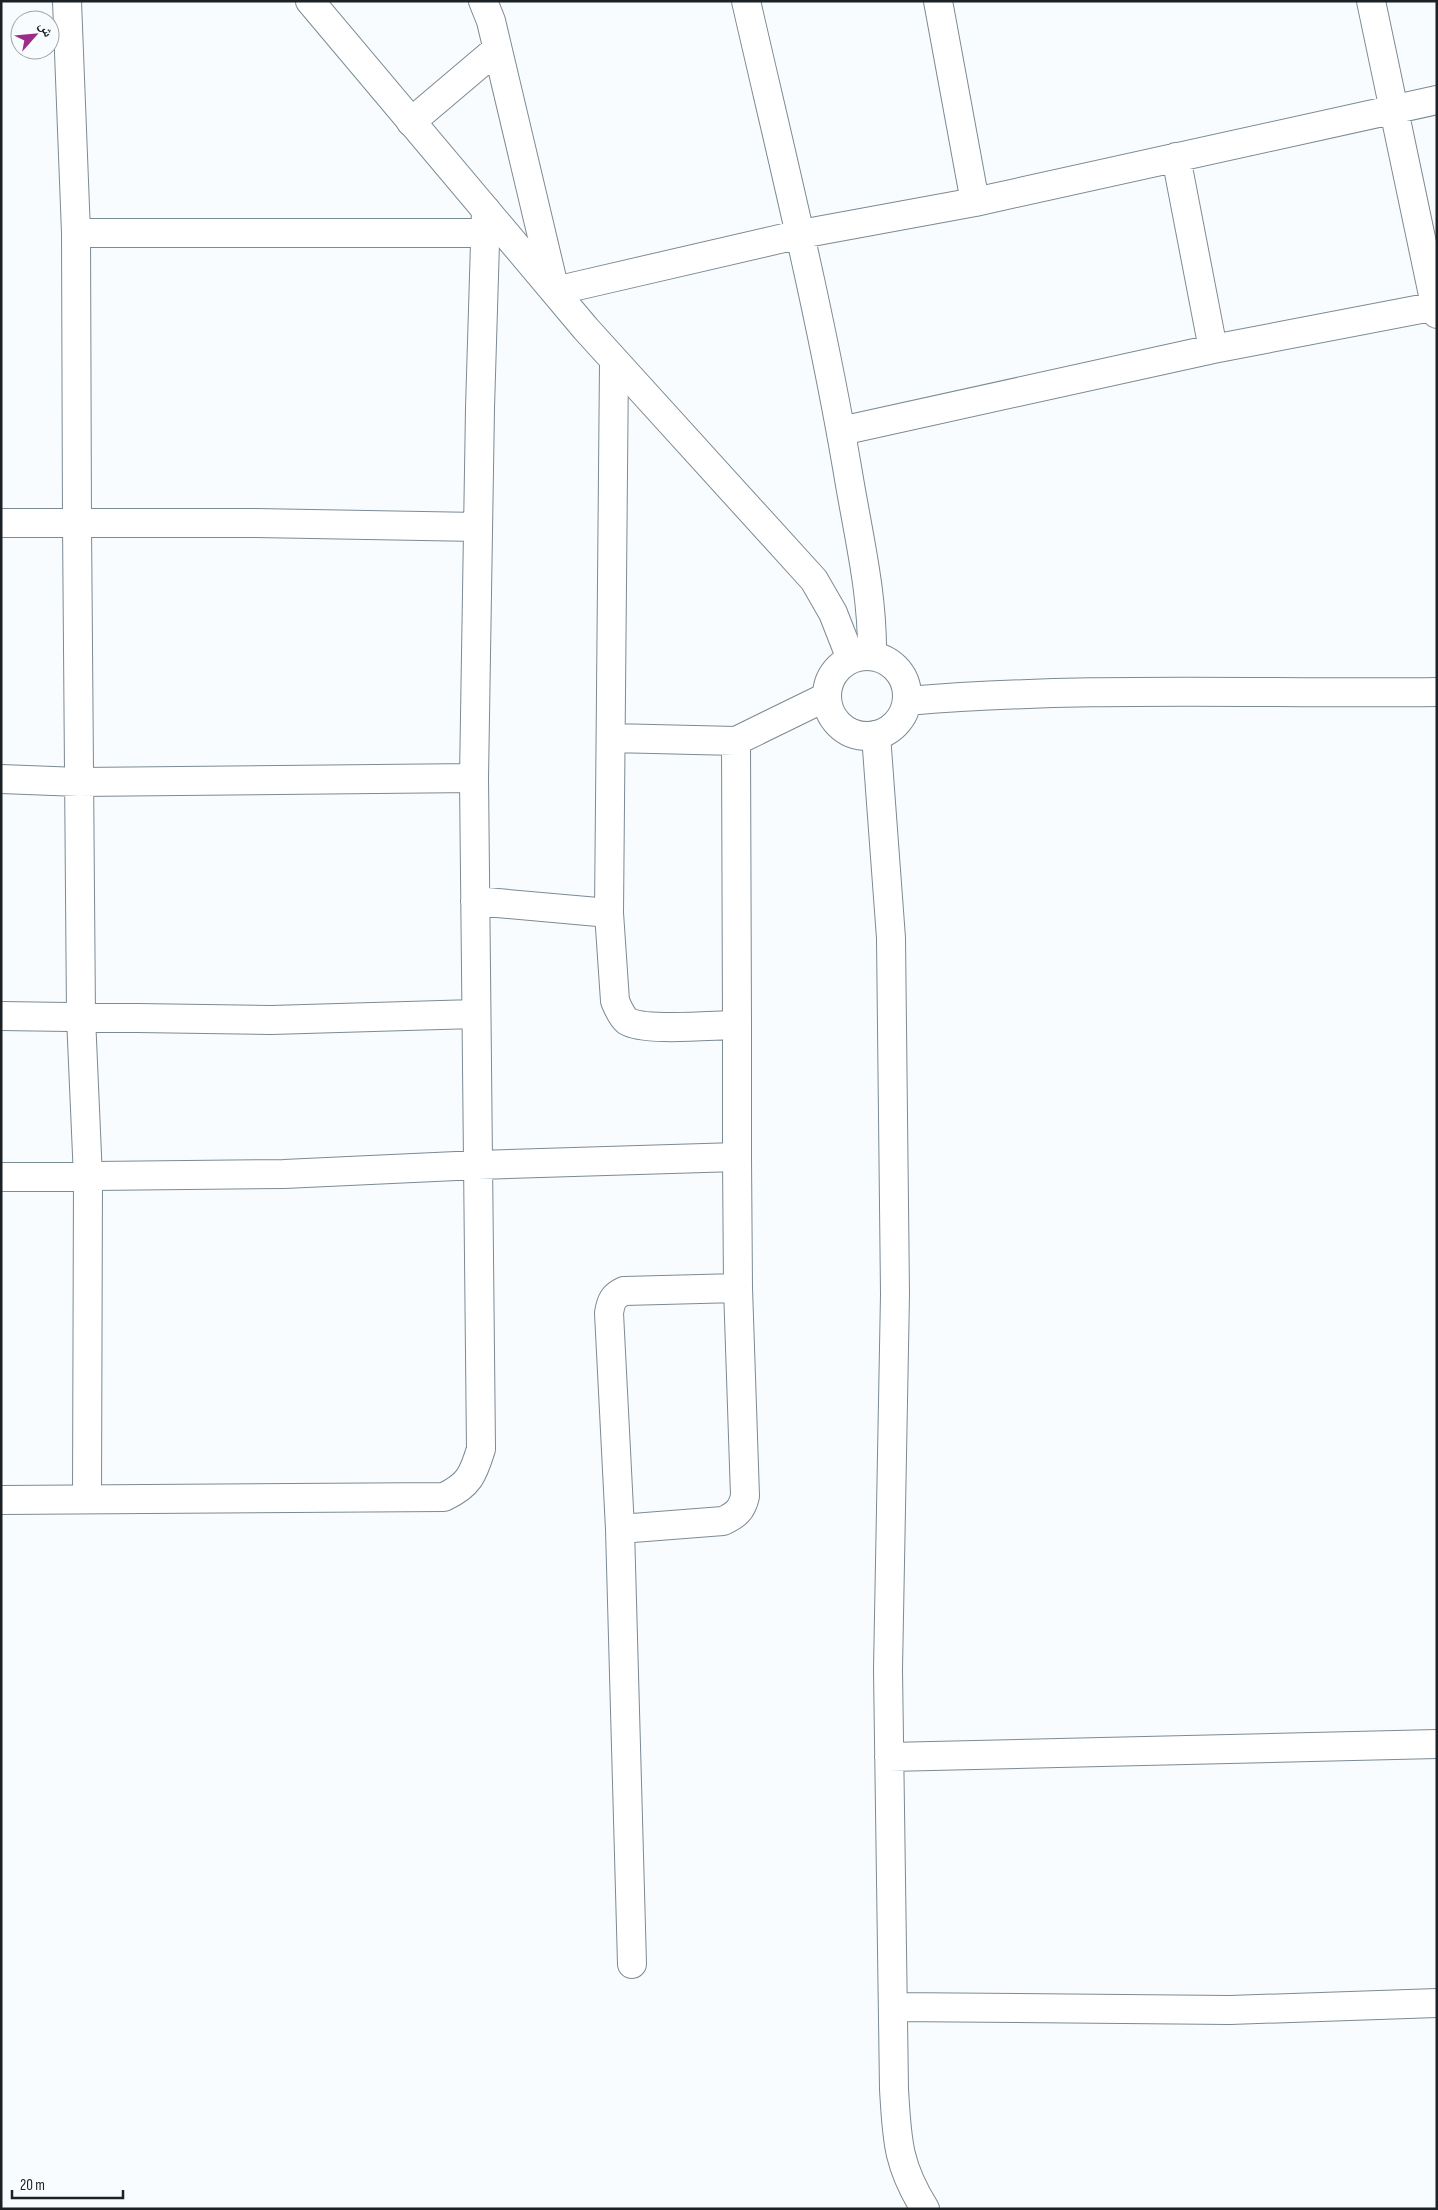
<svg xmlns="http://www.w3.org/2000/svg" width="1438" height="2210" font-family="'Sofia Sans Condensed','Noto Naskh Arabic',sans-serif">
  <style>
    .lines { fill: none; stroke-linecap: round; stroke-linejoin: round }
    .street-casing { stroke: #7c8a93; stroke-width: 30 }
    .secondary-casing { stroke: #7c8a93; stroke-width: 30 }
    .street { stroke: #fff; stroke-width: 28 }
    .secondary { stroke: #fff; stroke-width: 28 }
  </style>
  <rect width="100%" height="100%" fill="#f9fcfe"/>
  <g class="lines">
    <g class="street-casing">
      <path id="street" d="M483,1L491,21L555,291L801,234L975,202L1437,100
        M746,1C782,158 821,314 848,473C858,534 873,593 872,656
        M938,1L975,202
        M1371,1L1437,314
        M411,122L496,50
        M1176,157L1213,349
        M76,233H487
        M614,362L609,913L615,1001C618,1008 621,1016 627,1021C645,1032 714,1025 737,1025L736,741L826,697
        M841,431L1213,349L1437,306
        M1,523H77L76,233L67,1
        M876,735L891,938L895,1294L888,1670L894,2089C897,2139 897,2164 925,2209
        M611,738L736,741
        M1,779L79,782L474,778
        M475,901L609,913
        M1,1016L271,1020L475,1014
        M1,1177L284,1174L478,1165L737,1157V1025
        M87,1498L88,1178L81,1017L77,523H256L478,527
        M1,1500L444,1497C469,1485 473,1475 481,1449L474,778L480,408L486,210
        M620,1529L609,1313C611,1301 613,1296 624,1291L738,1288
        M889,1757L1437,1744
        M632,1964L620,1529L723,1521C736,1515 742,1510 745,1496L738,1288L737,1157
        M893,2007L1230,2010L1437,2003"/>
    </g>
    <g class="secondary-casing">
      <path id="secondary" d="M310,1L586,329L814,580L833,613L851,659
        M827 696a40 40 0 1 1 80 0a40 40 0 1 1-80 0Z
        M907,701C1083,686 1260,694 1437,692"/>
    </g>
    <use href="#street" class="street"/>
    <use href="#secondary" class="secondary"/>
  </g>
  <rect width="1438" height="2210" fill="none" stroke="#1b2124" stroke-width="5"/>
  <g transform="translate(35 35) rotate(63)"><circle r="24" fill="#f9fcfe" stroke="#a0a4a7"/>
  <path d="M0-4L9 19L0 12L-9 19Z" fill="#9d2c89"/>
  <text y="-8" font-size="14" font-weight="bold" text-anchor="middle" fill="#1b2124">ش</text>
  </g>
  <path d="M12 2190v8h111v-8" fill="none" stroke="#1b2124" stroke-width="2.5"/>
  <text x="20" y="2190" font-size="15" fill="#1b2124" stroke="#f9fcfe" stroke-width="4" paint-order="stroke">20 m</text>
</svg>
